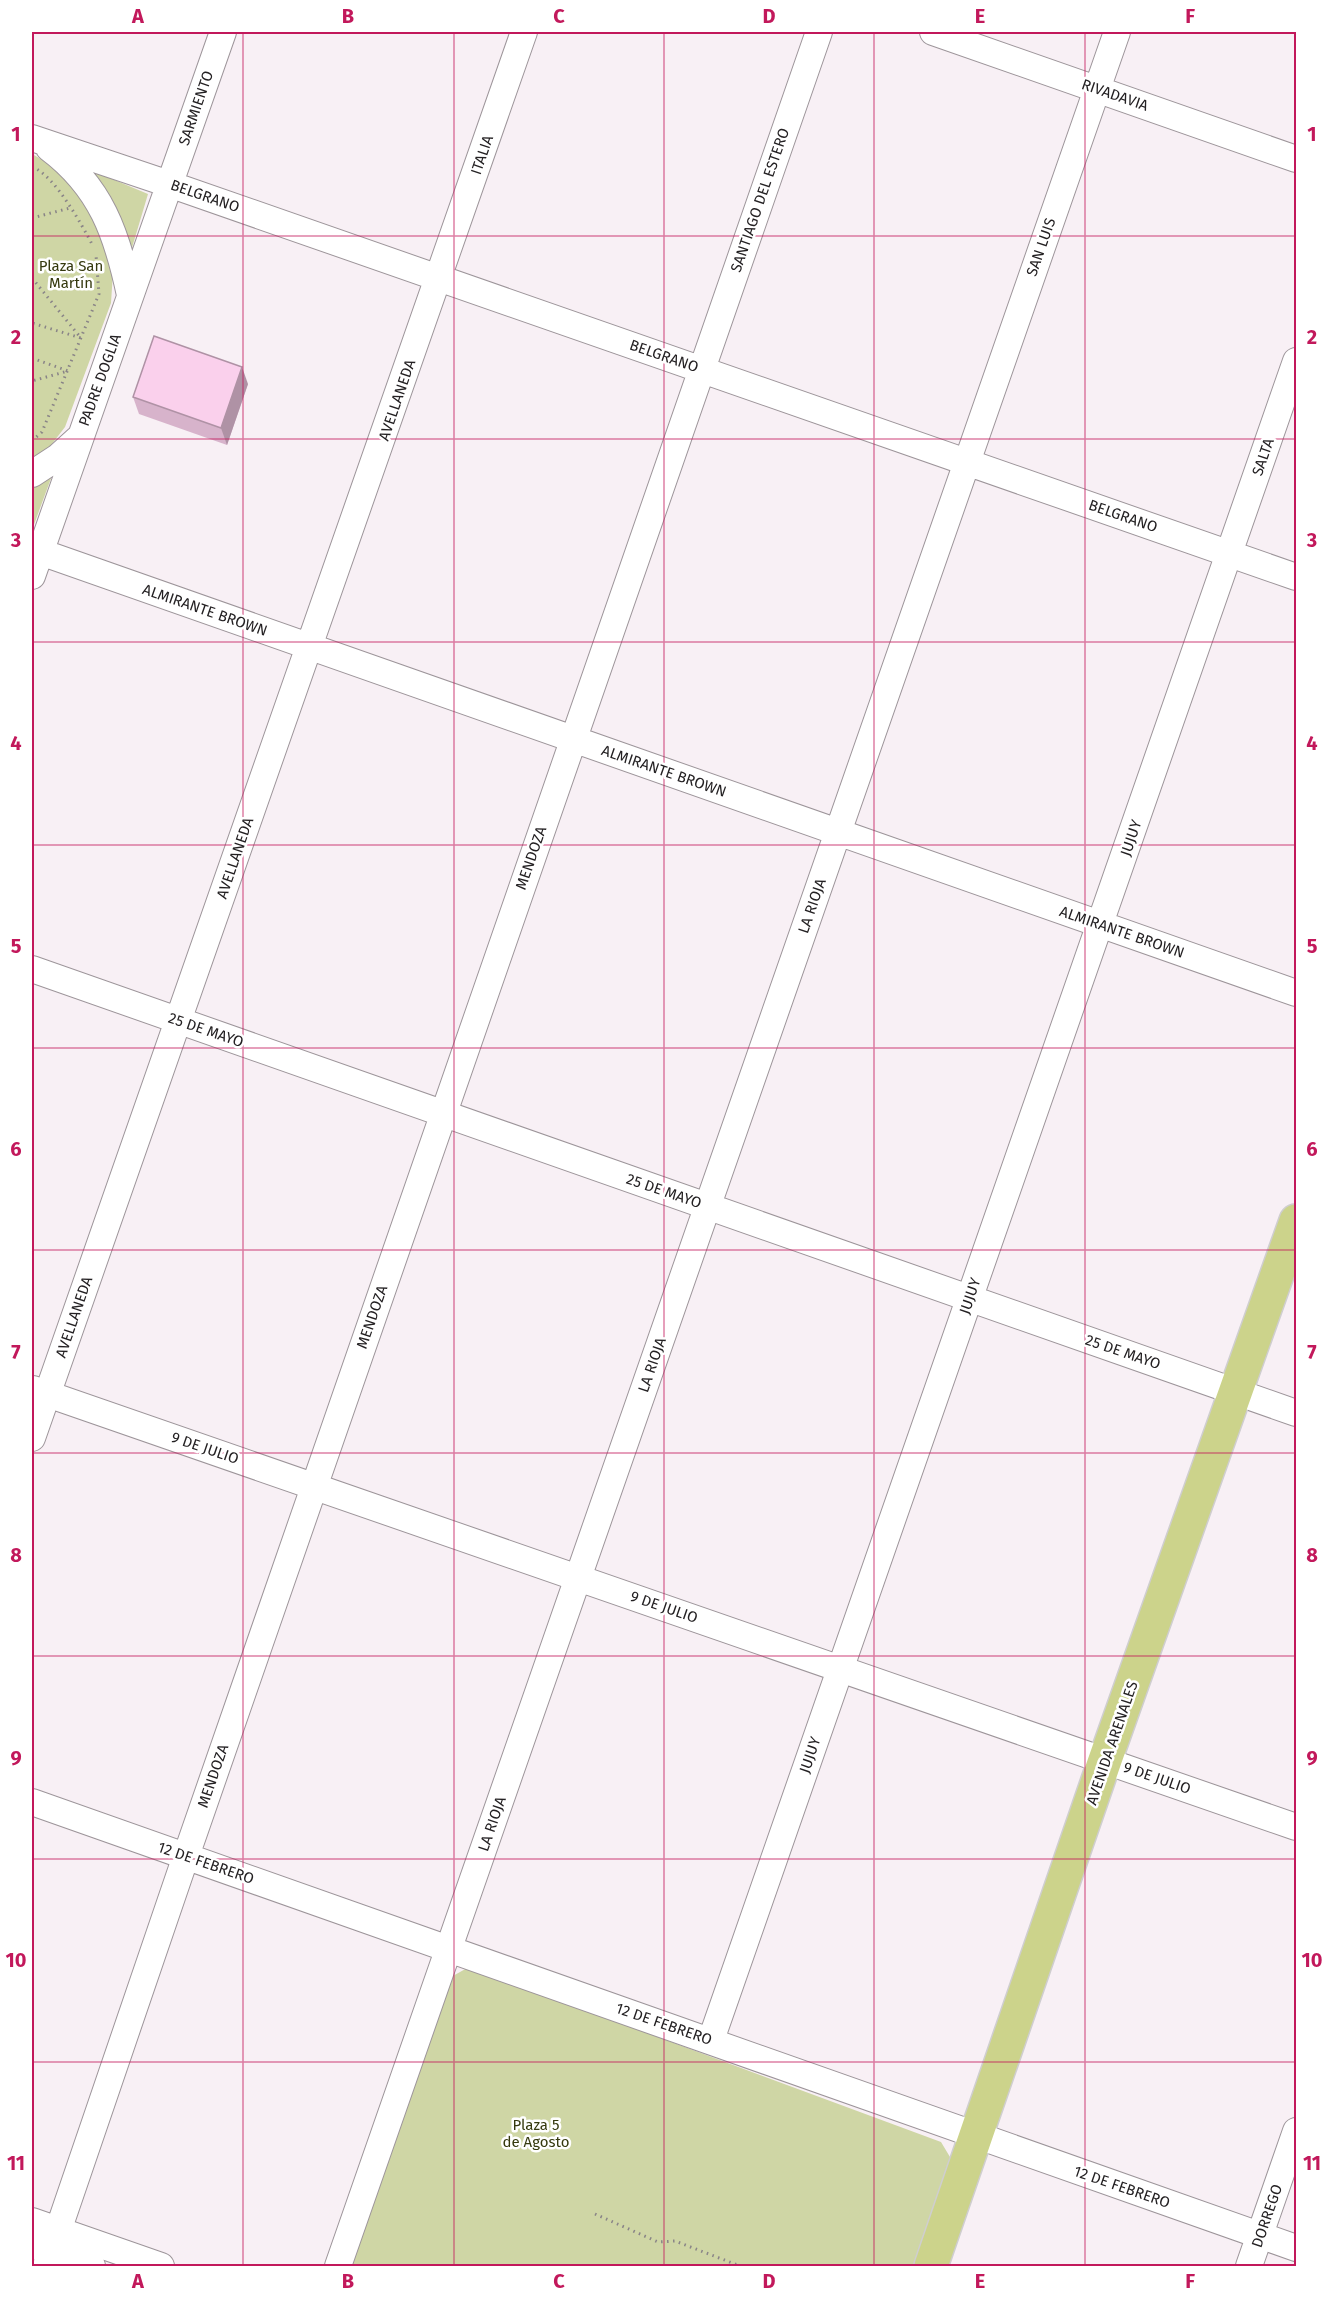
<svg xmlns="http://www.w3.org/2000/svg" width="1328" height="2298" font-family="'Fira Sans',sans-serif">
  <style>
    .green { fill: #cfd6a5 }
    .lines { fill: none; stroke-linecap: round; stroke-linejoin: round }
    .minor-casing { stroke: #9d959a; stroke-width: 28 }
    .major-casing { stroke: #cfcecf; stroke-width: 36 }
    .path { stroke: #898487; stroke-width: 3; stroke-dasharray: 1.5 4.5; stroke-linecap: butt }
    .minor { stroke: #fff; stroke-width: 26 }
    .major { stroke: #ccd38b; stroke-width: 33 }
    .wall { fill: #d7b3cb }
    .shaded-wall { fill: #af92a5 }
    .building { fill: #fad0ec; stroke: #af92a5; stroke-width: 1.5 }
    .grid { fill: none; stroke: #c2185b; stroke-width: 1.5; stroke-opacity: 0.55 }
    .labels { text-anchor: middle; stroke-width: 5; stroke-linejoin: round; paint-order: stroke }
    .street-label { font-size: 15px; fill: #242123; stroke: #fff }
    .park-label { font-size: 15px; fill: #35390e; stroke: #fff }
    .neatline { fill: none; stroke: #c2185b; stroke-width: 2 }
    .grid-label { font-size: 20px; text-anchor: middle; font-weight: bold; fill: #c2185b }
  </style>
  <rect width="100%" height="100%" fill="#f8f0f5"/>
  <path class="green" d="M32,154L48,163L67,178L99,218L113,272L111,303L65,427L45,453L32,464Z
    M93,171L148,194L131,251L119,214Z
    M53,473L32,530V484Z
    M469,1967L941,2142L953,2162L917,2266H350L451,1977Z"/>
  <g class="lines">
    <g class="minor-casing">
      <path id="minor" d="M933,32L1296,159
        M32,138L169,184L1296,577
        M49,148C101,187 117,234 130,295
        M32,474L58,457L79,438
        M32,549L1296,993
        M32,576L223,32
        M32,969L1296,1413
        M33,1389L1296,1827
        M32,1438L524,32
        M32,1802L1296,2248
        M711,2040L1296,361
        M32,2221L161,2266
        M32,2245L92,2266
        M46,2266L186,1856L819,32
        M338,2266L1117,32
        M1249,2266L1296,2131"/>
    </g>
    <g class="major-casing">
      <path id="major" d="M931,2266L1105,1760L1296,1221"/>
    </g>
    <path class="path" d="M32,167C54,174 82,225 93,246
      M32,218L70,208
      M32,278L81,338L32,323
      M32,358L68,371L32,381
      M32,441L42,432L99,294L96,255
      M595,2214L658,2242L675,2241L740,2266"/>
    <use href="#minor" class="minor"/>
    <use href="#major" class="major"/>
  </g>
  <path class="wall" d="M248,384L227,445L139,414L133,397Z"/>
  <path class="shaded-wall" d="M242,367L248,384L227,445L221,428Z"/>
  <path class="building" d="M154,336L242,367L221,428L133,397Z"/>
  <path class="grid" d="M243,32V2266M454,32V2266M664,32V2266M874,32V2266M1085,32V2266M32,236H1296M32,439H1296M32,642H1296M32,845H1296M32,1048H1296M32,1250H1296M32,1453H1296M32,1656H1296M32,1859H1296M32,2062H1296"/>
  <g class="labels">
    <g class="street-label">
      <text transform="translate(1115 95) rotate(19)" y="5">RIVADAVIA</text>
      <text transform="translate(196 108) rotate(-71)" y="5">SARMIENTO</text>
      <text transform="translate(482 155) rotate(-71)" y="5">ITALIA</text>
      <text transform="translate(205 196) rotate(19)" y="5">BELGRANO</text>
      <text transform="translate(760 200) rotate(-71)" y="5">SANTIAGO DEL ESTERO</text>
      <text transform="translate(1041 247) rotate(-71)" y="5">SAN LUIS</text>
      <text transform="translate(664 356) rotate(19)" y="5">BELGRANO</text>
      <text transform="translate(100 380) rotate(-70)" y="5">PADRE DOGLIA</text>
      <text transform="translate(397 400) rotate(-71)" y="5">AVELLANEDA</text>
      <text transform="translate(1263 457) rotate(-71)" y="5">SALTA</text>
      <text transform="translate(1123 516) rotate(19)" y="5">BELGRANO</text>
      <text transform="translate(205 610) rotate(19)" y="5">ALMIRANTE BROWN</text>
      <text transform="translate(664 771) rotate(19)" y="5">ALMIRANTE BROWN</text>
      <text transform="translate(1131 838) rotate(-71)" y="5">JUJUY</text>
      <text transform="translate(235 858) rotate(-71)" y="5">AVELLANEDA</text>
      <text transform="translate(531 858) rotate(-71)" y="5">MENDOZA</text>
      <text transform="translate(812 906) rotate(-71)" y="5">LA RIOJA</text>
      <text transform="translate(1122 932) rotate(19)" y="5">ALMIRANTE BROWN</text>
      <text transform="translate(206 1030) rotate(19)" y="5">25 DE MAYO</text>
      <text transform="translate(664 1191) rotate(19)" y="5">25 DE MAYO</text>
      <text transform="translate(970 1296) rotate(-71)" y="5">JUJUY</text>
      <text transform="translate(74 1317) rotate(-71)" y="5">AVELLANEDA</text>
      <text transform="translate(372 1317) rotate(-71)" y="5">MENDOZA</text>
      <text transform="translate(1123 1352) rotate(19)" y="5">25 DE MAYO</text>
      <text transform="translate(652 1365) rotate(-71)" y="5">LA RIOJA</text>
      <text transform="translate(205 1448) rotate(19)" y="5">9 DE JULIO</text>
      <text transform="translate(664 1607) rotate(19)" y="5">9 DE JULIO</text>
      <text transform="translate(1112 1743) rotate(-71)" y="5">AVENIDA ARENALES</text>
      <text transform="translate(810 1755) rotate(-71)" y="5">JUJUY</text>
      <text transform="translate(213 1776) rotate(-71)" y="5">MENDOZA</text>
      <text transform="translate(1157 1778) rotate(19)" y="5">9 DE JULIO</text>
      <text transform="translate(492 1824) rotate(-71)" y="5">LA RIOJA</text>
      <text transform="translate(206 1863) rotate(19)" y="5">12 DE FEBRERO</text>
      <text transform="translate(664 2024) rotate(19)" y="5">12 DE FEBRERO</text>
      <text transform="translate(1122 2187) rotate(19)" y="5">12 DE FEBRERO</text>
      <text transform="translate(1267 2216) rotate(-71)" y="5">DORREGO</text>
    </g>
    <g class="park-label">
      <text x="71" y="271">Plaza San<tspan x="71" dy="17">Martín</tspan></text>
      <text x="536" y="2130">Plaza 5<tspan x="536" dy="17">de Agosto</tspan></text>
    </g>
  </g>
  <rect width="1328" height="2298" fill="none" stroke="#ffffff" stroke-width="66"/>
  <rect x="33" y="33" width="1262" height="2232" class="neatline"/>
  <g class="grid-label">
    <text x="138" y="23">A</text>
    <text x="348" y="23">B</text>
    <text x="559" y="23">C</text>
    <text x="769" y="23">D</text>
    <text x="980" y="23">E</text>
    <text x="1190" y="23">F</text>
    <text x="16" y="141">1</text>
    <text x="1312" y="141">1</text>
    <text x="16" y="344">2</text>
    <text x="1312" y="344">2</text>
    <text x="16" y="547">3</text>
    <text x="1312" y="547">3</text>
    <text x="16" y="750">4</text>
    <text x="1312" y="750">4</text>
    <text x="16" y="953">5</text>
    <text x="1312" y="953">5</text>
    <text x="16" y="1156">6</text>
    <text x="1312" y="1156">6</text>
    <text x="16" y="1359">7</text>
    <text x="1312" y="1359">7</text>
    <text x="16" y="1562">8</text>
    <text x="1312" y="1562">8</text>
    <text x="16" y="1765">9</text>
    <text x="1312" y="1765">9</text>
    <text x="16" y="1967">10</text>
    <text x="1312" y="1967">10</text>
    <text x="16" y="2170">11</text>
    <text x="1312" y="2170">11</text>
    <text x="138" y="2288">A</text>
    <text x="348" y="2288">B</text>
    <text x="559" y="2288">C</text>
    <text x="769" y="2288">D</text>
    <text x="980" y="2288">E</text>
    <text x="1190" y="2288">F</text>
  </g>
</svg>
